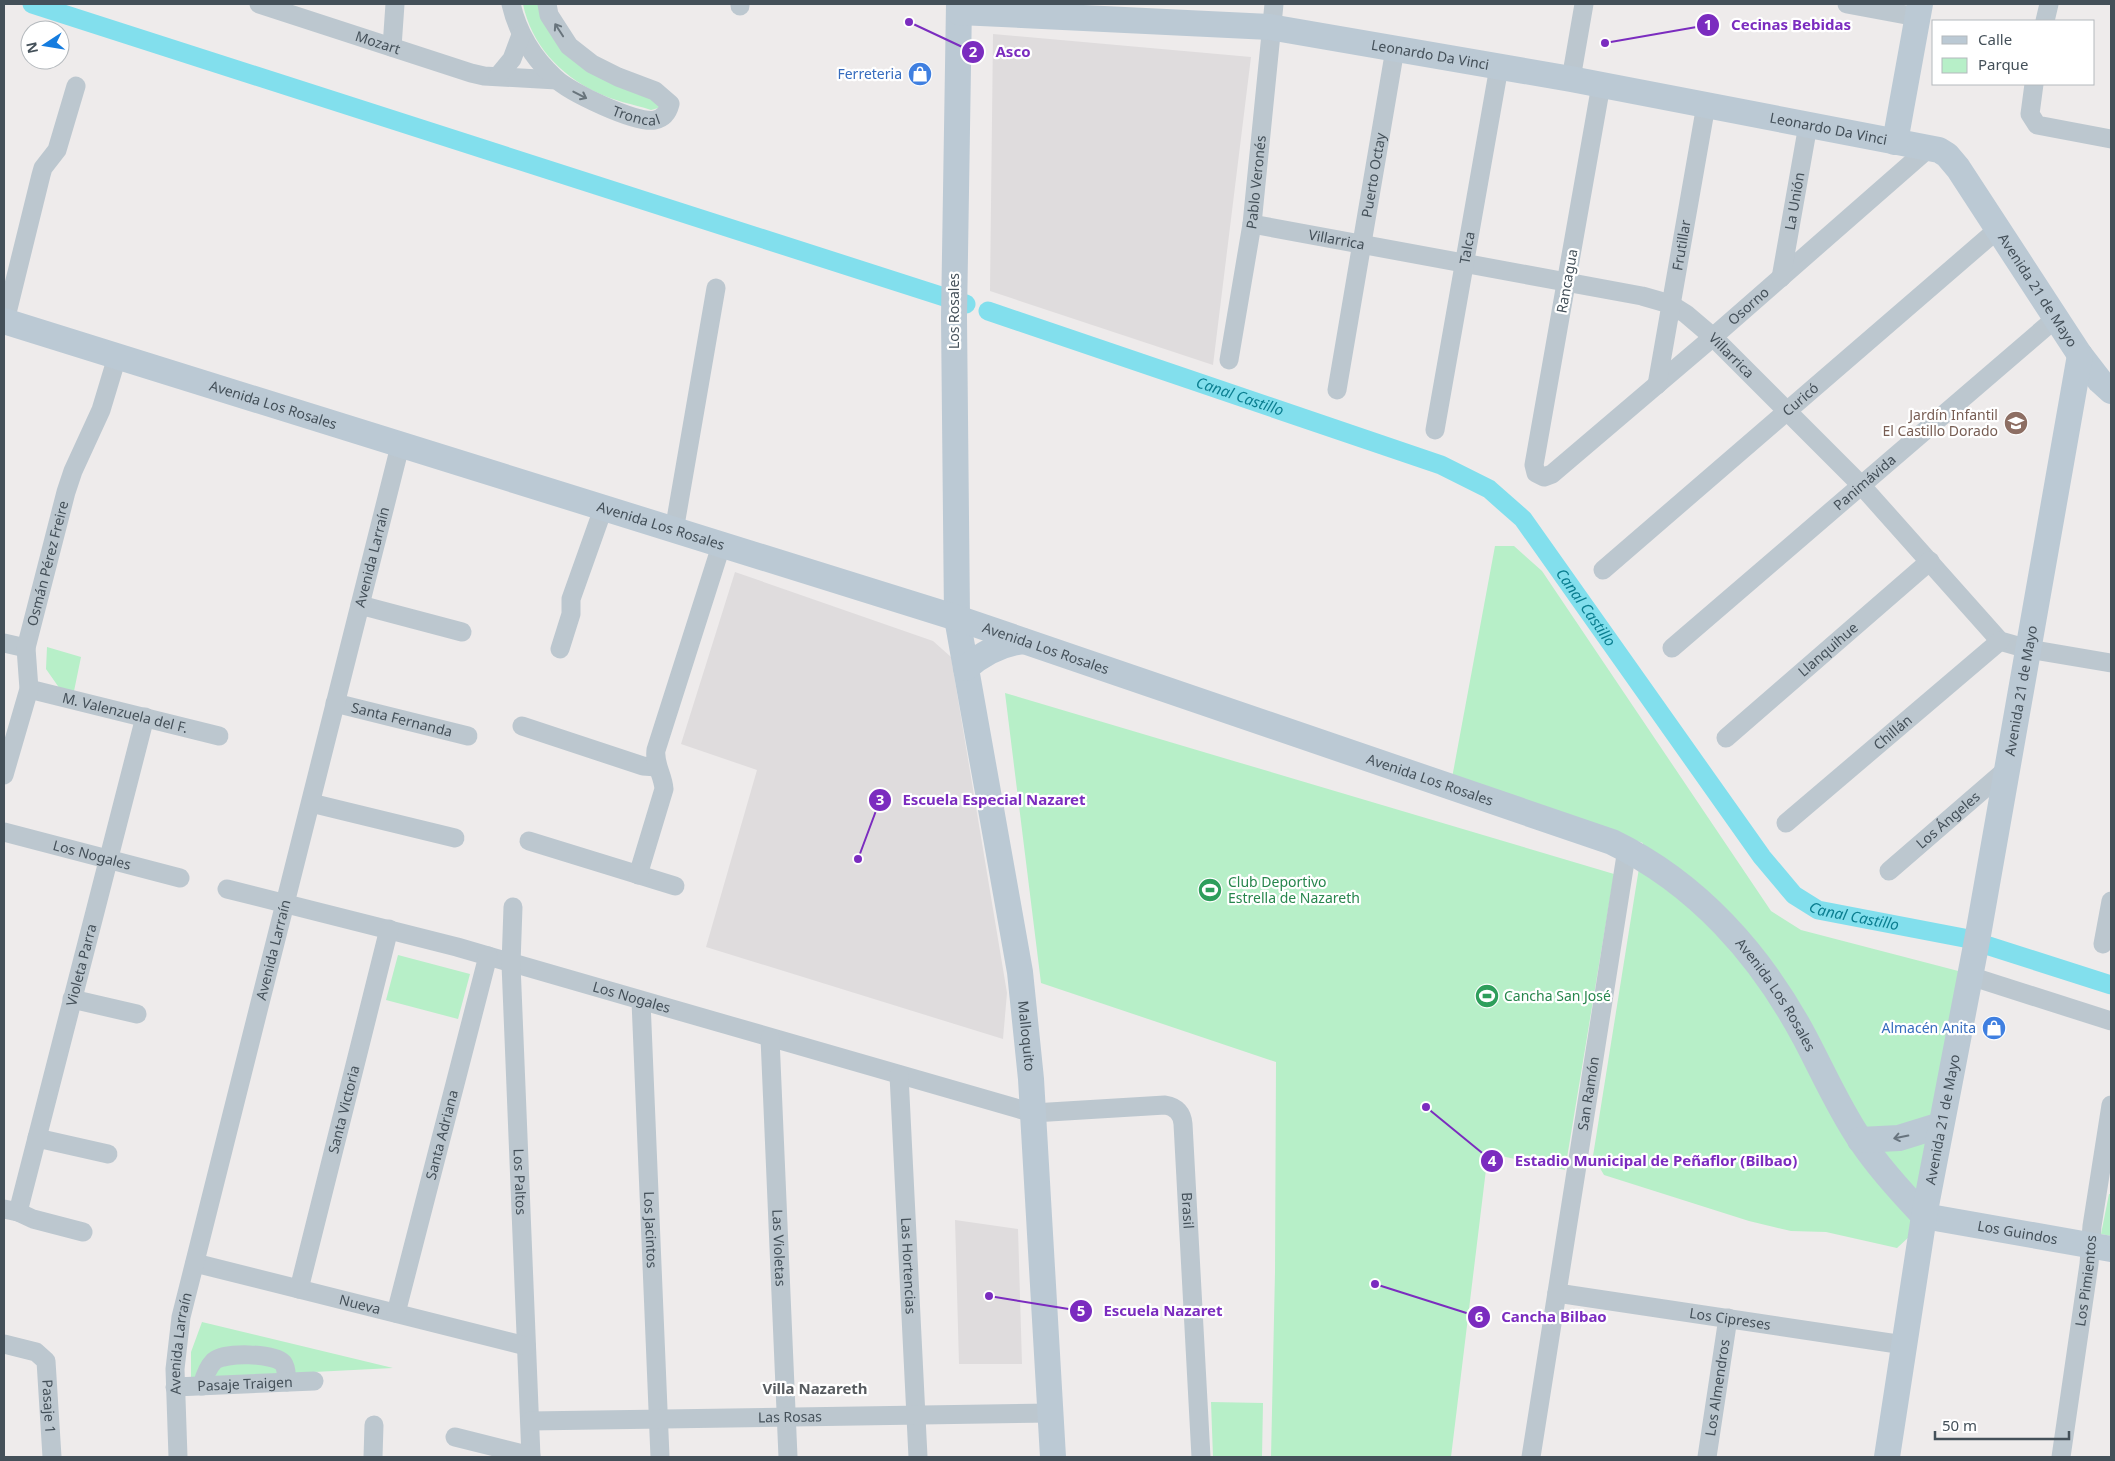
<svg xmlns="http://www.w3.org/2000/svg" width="2115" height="1461" font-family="'Noto Sans',sans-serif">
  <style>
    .education { fill: #dfdcdd }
    .green { fill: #b7efc8 }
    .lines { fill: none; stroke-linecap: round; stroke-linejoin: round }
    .canal { stroke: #82dfed; stroke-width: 19 }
    .street { stroke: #bcc7cf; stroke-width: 19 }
    .secondary { stroke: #bbc9d4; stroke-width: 26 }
    .oneway { stroke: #68747c }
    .oneway2 { stroke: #68747e }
    .labels { text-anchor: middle; stroke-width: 4.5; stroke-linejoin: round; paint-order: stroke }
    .street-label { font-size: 14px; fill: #445059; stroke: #fff }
    .shop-label { font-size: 14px; fill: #366cbe; stroke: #fff; text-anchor: end }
    .education-label { font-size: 14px; fill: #785e54; stroke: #fff; text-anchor: end }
    .leisure-label { font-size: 14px; fill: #27864d; stroke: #fff; text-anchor: start }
    .water-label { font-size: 15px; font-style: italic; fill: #0a7e90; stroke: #fff }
    .neighbourhood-label { font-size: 15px; font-weight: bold; fill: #585c60; stroke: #fff }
    .leader { fill: none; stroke: #7b2cbf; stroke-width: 2 }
    .callout-dot { fill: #7b2cbf; stroke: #fff; stroke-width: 2 }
    .mark-label { font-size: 15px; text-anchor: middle; font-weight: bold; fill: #fff }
    .callout-label { font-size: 15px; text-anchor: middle; font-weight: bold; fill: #7b2cbf; stroke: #fff; stroke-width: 4.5; stroke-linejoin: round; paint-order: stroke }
  </style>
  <rect width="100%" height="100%" fill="#eeebeb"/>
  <path class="education" d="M993,34L1251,57L1213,365L990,291Z
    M735,572L933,641L951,657L1007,993L1003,1039L706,947L757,770L681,744Z
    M955,1220L1018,1229L1022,1364H959Z"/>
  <path class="green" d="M523,4H543L558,37L661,103L658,108L651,110C633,104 613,101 596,92C560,75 531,44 523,4Z
    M1495,546H1514L1542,571L1771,911L1801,930L1966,973L1910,1236L1897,1248L1826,1232L1791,1231L1749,1221L1604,1175L1593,1156L1643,843L1452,778Z
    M47,647L81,657L73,696L60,689L46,669Z
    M1005,693L1614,874L1565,1170L1488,1153L1451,1457H1271L1275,1272L1276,1062L1041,983Z
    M398,955L470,974L458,1019L386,1000Z
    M2109,1194H2111V1236L2101,1234Z
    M202,1322L393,1368L191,1378V1352Z
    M1211,1402L1263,1403L1262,1457H1213Z"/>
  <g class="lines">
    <g class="canal">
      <path d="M32,4L966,304"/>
      <path id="s1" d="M988,311L1441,465L1489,489L1523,519L1762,857L1794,895L1818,910L1964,938L2111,985"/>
    </g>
    <g class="street">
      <path id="s2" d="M259,4L471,73L484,76L557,80"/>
      <path id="s3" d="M511,4C518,34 532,57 555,78C569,92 636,124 655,120C664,118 668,112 670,104L655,91L618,77L592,64L569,46L549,15L547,4"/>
      <path d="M1847,4L1917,17"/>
      <path d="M740,6V4"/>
      <path d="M2045,21L2049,4"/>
      <path d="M392,47L395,4"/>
      <path d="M498,76L512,59L521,35"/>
      <path d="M1571,79L1584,4"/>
      <path d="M2034,84L2030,114L2037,125L2111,139"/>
      <path id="s4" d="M1601,85L1534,465L1536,473L1544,477L1552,474L1713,337L1930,147"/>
      <path id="s5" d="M1252,224L1642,296L1670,304L1686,314L1713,337L1861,485L2000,641L2028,649L2111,663"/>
      <path id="s6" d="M1781,278L1808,125"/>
      <path d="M5,321L41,175L43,168L57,150L76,86"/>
      <path id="s7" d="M1229,360L1252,224L1274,4"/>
      <path id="s8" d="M1657,385L1706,105"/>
      <path id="s9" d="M1337,390L1395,49"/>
      <path id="s10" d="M1435,430L1499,67"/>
      <path d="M674,531L716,288"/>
      <path id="s11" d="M1603,570L1998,229"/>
      <path d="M360,605L462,632"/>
      <path d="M4,643L26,648"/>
      <path id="s12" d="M1672,648L2056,318"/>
      <path d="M560,649L571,614V599L603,509"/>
      <path id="s13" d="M29,689L219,736"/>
      <path id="s14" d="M335,703L468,736"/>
      <path d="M522,726L643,766L657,767"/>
      <path id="s15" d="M1726,738L1930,561"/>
      <path id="s16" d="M4,775L29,689L26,648L66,492L73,471L101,410L117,357"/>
      <path d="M311,803L455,838"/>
      <path id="s17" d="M1786,823L2000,641"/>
      <path id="s18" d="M4,832L180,878"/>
      <path d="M529,841L675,886"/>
      <path id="s19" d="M1889,871L2007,769"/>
      <path d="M638,875L664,789C663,775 654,764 656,750L721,546"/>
      <path id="s20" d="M227,889L457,947L1033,1113L1165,1105C1176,1107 1182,1113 1183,1124L1201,1457"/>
      <path id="s21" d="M513,907L511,964L531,1457"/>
      <path d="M2103,944L2111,901"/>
      <path d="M1970,976L2111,1021"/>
      <path d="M72,999L137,1014"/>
      <path id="s22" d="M641,1001L660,1457"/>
      <path id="s23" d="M770,1038L788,1457"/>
      <path id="s24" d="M899,1075L918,1457"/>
      <path d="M37,1138L108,1154"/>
      <path d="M4,1209L18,1212L33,1219L83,1232"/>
      <path id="s25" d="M18,1212L145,717"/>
      <path id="s26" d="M195,1263L526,1346"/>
      <path id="s27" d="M299,1289L389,929"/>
      <path id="s28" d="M1557,1293L1904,1345"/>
      <path id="s29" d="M396,1313L488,956"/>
      <path id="s30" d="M4,1344L36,1352L46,1361L52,1457"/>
      <path d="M202,1386C204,1378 208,1367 214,1361C225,1352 273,1353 283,1363C287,1368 286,1376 287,1382"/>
      <path id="s31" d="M175,1387L314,1381"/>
      <path id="s32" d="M530,1421L1050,1413"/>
      <path d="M455,1437L531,1456"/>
      <path id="s33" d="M178,1457L175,1369L181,1317L400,446"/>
      <path d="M373,1457L374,1425"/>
      <path id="s34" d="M1531,1457L1627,849"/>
      <path id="s35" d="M1707,1457L1728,1318"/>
      <path id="s36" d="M2061,1457L2089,1264L2092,1226L2111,1105"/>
    </g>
    <g class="secondary">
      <path id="s37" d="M959,4L954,317L957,618L1020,972L1031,1079L1053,1457"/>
      <path id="s38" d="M959,12L1270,27L1571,79L1939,150L1947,155L1958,168L2080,355L2100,381L2111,391"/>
      <path d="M1895,142L1920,4"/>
      <path id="s39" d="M4,321L957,618L1612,842C1697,883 1761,955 1805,1038C1823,1072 1839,1109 1861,1141C1879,1168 1901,1192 1924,1216"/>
      <path d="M966,668C983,653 1000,644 1023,641"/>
      <path d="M1860,1140L1899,1138L1941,1125"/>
      <path id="s40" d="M1924,1216L2111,1249"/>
      <path id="s41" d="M1887,1457L1924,1216L1978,935L2080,355"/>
    </g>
  </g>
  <defs><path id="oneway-shaft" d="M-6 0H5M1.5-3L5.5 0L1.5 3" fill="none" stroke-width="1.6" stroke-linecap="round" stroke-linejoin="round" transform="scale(1.25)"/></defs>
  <g class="oneway">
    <use href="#oneway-shaft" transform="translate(559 30) rotate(-123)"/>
    <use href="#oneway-shaft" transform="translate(580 95) rotate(27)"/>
  </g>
  <use class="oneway2" href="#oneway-shaft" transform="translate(1901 1137) rotate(169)"/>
  <defs>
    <g id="shop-disc" transform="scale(1.25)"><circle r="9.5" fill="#3f7fe0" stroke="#fff"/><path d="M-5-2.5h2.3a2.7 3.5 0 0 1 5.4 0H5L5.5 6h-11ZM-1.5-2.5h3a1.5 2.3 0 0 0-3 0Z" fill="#fff"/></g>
    <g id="school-disc" transform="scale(1.25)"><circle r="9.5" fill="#8d6e63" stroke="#fff"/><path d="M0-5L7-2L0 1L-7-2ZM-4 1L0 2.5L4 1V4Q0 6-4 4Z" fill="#fff"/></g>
    <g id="stadium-disc" transform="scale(1.25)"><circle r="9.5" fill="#2e9e5b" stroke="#fff"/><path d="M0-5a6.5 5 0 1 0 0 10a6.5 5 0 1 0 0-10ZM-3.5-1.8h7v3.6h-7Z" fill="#fff"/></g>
  </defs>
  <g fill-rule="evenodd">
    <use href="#shop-disc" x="920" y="74"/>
    <use href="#school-disc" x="2016" y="423"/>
    <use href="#stadium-disc" x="1210" y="890"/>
    <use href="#stadium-disc" x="1487" y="996"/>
    <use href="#shop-disc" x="1994" y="1028"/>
  </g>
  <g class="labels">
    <g class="street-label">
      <text dy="5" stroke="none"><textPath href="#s2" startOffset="125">Mozart</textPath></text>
      <text dy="5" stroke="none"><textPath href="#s38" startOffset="474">Leonardo Da Vinci</textPath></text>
      <text dy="5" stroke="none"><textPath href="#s3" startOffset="178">Troncal</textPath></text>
      <text dy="5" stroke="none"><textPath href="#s38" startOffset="879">Leonardo Da Vinci</textPath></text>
      <text dy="5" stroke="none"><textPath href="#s9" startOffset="218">Puerto Octay</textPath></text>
      <text dy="5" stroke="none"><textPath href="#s7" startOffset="180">Pablo Veronés</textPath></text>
      <text dy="5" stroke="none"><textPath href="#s6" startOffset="78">La Unión</textPath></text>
      <text dy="5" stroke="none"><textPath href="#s5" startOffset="86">Villarrica</textPath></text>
      <text dy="5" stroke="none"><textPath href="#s8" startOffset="142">Frutillar</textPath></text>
      <text dy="5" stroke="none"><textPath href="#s10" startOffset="185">Talca</textPath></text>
      <text transform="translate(1567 281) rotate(-80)" y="5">Rancagua</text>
      <text dy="5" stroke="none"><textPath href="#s38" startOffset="1164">Avenida 21 de Mayo</textPath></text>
      <text dy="5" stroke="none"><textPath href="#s4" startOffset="670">Osorno</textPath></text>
      <text transform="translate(954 311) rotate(-90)" y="5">Los Rosales</text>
      <text dy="5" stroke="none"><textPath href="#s5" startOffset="506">Villarrica</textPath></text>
      <text dy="5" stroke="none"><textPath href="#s11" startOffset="261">Curicó</textPath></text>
      <text dy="5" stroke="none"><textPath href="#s39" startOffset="282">Avenida Los Rosales</textPath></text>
      <text dy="5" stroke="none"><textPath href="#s12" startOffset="254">Panimávida</textPath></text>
      <text dy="5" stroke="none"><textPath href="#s39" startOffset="688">Avenida Los Rosales</textPath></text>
      <text dy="5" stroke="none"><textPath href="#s33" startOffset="924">Avenida Larraín</textPath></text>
      <text dy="5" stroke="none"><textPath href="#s16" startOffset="218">Osmán Pérez Freire</textPath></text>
      <text dy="5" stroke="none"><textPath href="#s39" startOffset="1092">Avenida Los Rosales</textPath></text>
      <text dy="5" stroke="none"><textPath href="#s15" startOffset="135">Llanquihue</textPath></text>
      <text dy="5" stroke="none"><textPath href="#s41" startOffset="778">Avenida 21 de Mayo</textPath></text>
      <text dy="5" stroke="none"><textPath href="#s13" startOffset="99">M. Valenzuela del F.</textPath></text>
      <text dy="5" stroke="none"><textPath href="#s14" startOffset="69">Santa Fernanda</textPath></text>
      <text dy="5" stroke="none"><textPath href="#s17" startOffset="140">Chillán</textPath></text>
      <text dy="5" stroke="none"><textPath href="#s39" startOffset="1498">Avenida Los Rosales</textPath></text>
      <text dy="5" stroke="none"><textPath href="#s19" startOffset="78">Los Ángeles</textPath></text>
      <text dy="5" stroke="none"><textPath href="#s18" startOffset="91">Los Nogales</textPath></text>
      <text dy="5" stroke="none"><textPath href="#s33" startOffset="519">Avenida Larraín</textPath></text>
      <text dy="5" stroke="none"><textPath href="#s25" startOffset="255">Violeta Parra</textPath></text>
      <text dy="5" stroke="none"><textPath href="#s39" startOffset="1918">Avenida Los Rosales</textPath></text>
      <text dy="5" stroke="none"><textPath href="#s20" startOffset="419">Los Nogales</textPath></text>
      <text dy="5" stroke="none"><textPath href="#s37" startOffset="1038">Malloquito</textPath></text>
      <text dy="5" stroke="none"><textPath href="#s34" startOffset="368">San Ramón</textPath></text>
      <text dy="5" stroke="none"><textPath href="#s27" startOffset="185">Santa Victoria</textPath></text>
      <text dy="5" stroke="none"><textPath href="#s41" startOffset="342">Avenida 21 de Mayo</textPath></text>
      <text dy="5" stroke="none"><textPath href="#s29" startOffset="184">Santa Adriana</textPath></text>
      <text dy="5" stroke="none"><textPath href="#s21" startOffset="275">Los Paltos</textPath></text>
      <text dy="5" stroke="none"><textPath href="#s20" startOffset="1084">Brasil</textPath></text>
      <text dy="5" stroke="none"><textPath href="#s22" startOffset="229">Los Jacintos</textPath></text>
      <text dy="5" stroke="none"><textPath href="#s40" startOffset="95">Los Guindos</textPath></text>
      <text dy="5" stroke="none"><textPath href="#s23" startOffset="210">Las Violetas</textPath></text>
      <text dy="5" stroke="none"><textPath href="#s24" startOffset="191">Las Hortencias</textPath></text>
      <text dy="5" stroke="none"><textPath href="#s36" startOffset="178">Los Pimientos</textPath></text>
      <text dy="5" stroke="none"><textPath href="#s26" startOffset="170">Nueva</textPath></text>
      <text dy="5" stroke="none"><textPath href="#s28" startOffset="175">Los Cipreses</textPath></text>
      <text dy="5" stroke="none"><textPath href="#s33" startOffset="114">Avenida Larraín</textPath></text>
      <text dy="5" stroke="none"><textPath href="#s31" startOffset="70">Pasaje Traigen</textPath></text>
      <text dy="5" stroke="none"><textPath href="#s35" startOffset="70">Los Almendros</textPath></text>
      <text dy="5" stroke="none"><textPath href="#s30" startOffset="92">Pasaje 1</textPath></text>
      <text dy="5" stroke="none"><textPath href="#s32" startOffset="260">Las Rosas</textPath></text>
    </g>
    <g class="shop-label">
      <text x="902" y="79">Ferreteria</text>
      <text x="1976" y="1033">Almacén Anita</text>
    </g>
    <g class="education-label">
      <text x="1998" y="420">Jardín Infantil<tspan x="1998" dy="16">El Castillo Dorado</tspan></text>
    </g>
    <g class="leisure-label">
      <text x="1228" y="887">Club Deportivo<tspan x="1228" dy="16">Estrella de Nazareth</tspan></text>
      <text x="1504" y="1001">Cancha San José</text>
    </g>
    <g class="water-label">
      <text dy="5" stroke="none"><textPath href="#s1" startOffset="266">Canal Castillo</textPath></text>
      <text dy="5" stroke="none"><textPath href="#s1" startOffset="686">Canal Castillo</textPath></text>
      <text dy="5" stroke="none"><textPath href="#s1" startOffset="1106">Canal Castillo</textPath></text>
    </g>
    <g class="neighbourhood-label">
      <text x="815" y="1394">Villa Nazareth</text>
    </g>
  </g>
  <path class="leader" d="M1605 43L1708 25M909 22L973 52M858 859L880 800M1426 1107L1492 1161M989 1296L1081 1311M1375 1284L1479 1317"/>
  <g class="callout-dot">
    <circle cx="1605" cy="43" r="5"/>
    <circle cx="909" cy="22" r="5"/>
    <circle cx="858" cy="859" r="5"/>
    <circle cx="1426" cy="1107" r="5"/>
    <circle cx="989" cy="1296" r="5"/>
    <circle cx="1375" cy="1284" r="5"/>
    <circle cx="1708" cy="25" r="12"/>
    <circle cx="973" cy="52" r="12"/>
    <circle cx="880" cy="800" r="12"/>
    <circle cx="1492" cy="1161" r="12"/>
    <circle cx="1081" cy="1311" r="12"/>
    <circle cx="1479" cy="1317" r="12"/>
  </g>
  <g class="mark-label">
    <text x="1708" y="30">1</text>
    <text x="973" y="57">2</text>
    <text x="880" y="805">3</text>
    <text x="1492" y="1166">4</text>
    <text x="1081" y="1316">5</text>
    <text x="1479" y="1322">6</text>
  </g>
  <g class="callout-label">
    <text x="1791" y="30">Cecinas Bebidas</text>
    <text x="1013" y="57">Asco</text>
    <text x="994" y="805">Escuela Especial Nazaret</text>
    <text x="1656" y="1166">Estadio Municipal de Peñaflor (Bilbao)</text>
    <text x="1163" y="1316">Escuela Nazaret</text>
    <text x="1554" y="1322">Cancha Bilbao</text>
  </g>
  <rect width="2115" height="1461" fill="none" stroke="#445059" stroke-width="10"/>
  <rect x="1932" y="20" width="162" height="65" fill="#ffffff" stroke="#b4b9bd"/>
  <rect x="1942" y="36" width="25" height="8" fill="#bbc9d4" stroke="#b4b9bd"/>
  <text x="1978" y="45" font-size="15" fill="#445059">Calle</text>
  <rect x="1942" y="58" width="25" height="15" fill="#b7efc8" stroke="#b4b9bd"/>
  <text x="1978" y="70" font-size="15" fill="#445059">Parque</text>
  <g transform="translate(45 45) rotate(258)"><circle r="24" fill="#ffffff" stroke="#b4b9bd"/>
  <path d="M0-4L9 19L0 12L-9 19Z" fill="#157cdf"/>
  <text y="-8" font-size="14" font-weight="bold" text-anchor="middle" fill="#445059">N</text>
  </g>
  <path d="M1935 1431v8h134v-8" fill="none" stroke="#445059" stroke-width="2.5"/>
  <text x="1942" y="1431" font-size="15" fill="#445059" stroke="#ffffff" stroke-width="4" paint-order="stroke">50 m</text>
</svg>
